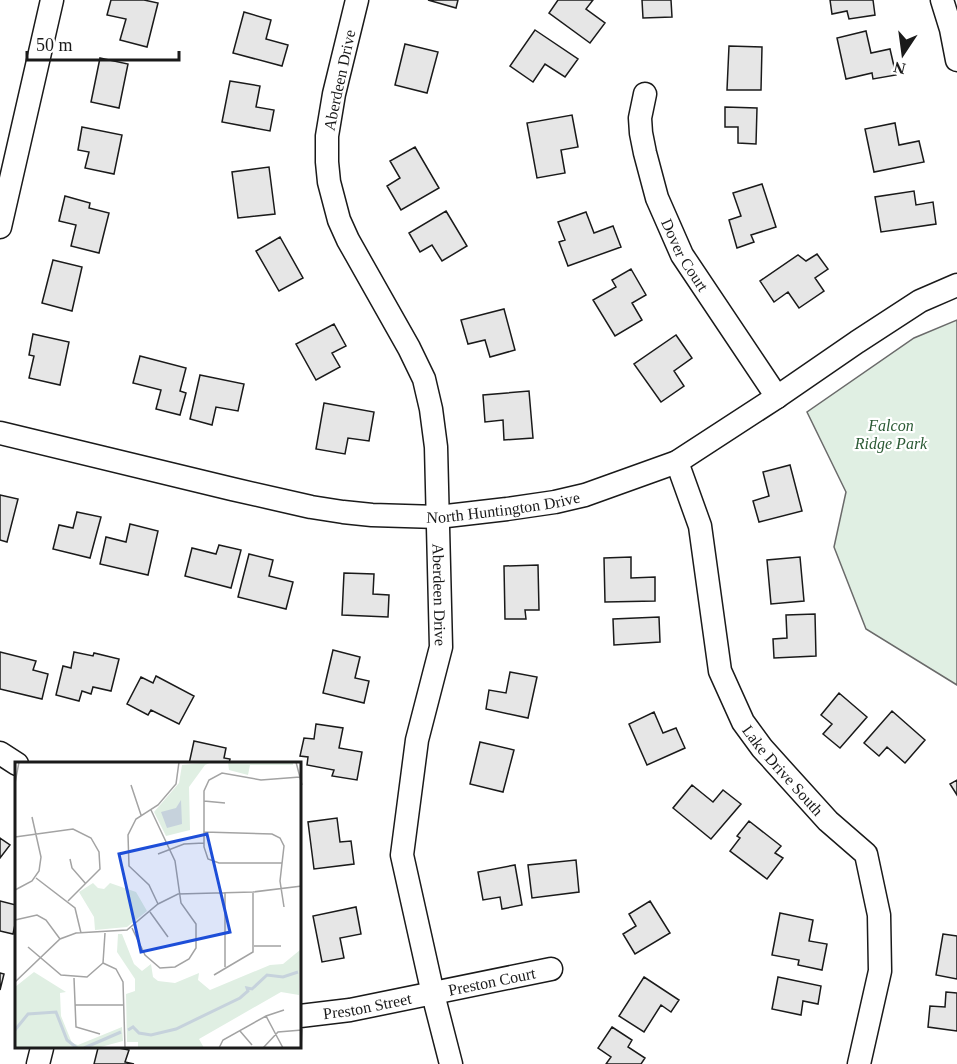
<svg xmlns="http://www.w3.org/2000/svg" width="957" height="1064" font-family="'Times New Roman',serif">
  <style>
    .green { fill: #e0efe3; stroke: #6a6a6a; stroke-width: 1.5 }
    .building { fill: #e6e6e6; stroke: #1a1a1a; stroke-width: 1.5 }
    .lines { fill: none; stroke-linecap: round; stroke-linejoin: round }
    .minor-casing { stroke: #1a1a1a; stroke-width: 25 }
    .minor { stroke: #fff; stroke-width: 22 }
    .labels { text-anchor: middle; stroke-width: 4.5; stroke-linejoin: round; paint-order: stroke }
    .street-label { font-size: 16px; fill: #1a1a1a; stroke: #fff }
    .park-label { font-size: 16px; font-style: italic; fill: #2b5a34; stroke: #fff }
    .inset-river { fill: none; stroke: #c6d2dc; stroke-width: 3 }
    .inset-road { fill: none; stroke: #a3a3a3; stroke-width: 1.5 }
    .view { fill: #1d4ed8; fill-opacity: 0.15; stroke: #1d4ed8; stroke-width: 3 }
    .inset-edge { fill: none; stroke: #1a1a1a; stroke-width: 3 }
  </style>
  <rect width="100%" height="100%" fill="#fff"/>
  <path class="green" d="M957,320V685L866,629L834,547L846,492L807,412L914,338Z"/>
  <path class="building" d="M111,0H144L158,3L147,47L120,40L126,19L107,15Z
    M428,0H458L456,8Z
    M558,0H593L586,9L605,23L590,43L549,13Z
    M642,0H671L672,17L643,18Z
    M830,0H873L875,15L849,19L847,11L832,14Z
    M244,12L271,20L266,39L288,45L282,66L233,53Z
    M535,30L578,59L565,77L545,64L533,82L510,66Z
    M866,31L871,53L890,49L896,75L873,79L872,73L846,79L837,38Z
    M405,44L438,52L427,93L395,85Z
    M729,46L762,47L761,90H727Z
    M100,58L128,64L119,108L91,102Z
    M230,81L260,86L256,107L274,110L270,131L222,122Z
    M725,107L757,108L756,144L738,143V127H725Z
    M572,115L578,147L561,150L565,173L537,178L527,123Z
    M895,123L899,145L919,141L924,162L874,172L865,129Z
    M82,127L122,135L114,174L85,168L89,152L78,150Z
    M415,147L439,188L401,210L387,186L400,178L390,161Z
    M269,167L275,214L238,218L232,172Z
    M762,184L776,227L751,235L754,242L737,248L729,220L741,216L733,193Z
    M914,191L916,205L933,202L936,224L881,232L875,197Z
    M65,196L90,203L89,208L109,213L99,253L71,246L76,225L59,221Z
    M446,211L467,246L442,261L432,245L420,252L409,233Z
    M586,212L594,233L613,226L621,247L568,266L559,242L565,240L558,222Z
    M280,237L303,278L279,291L256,251Z
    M817,254L828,269L815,278L824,291L799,308L788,292L774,302L760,281L798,255L806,261Z
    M53,260L82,267L72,311L42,303Z
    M631,269L646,295L632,303L642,320L615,336L593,300L616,287L612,280Z
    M504,309L515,350L490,357L485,340L468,344L461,320Z
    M334,324L346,346L332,353L340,367L316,380L296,344Z
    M33,334L69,342L60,385L29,378L34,356L29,355Z
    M676,335L692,358L674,371L684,386L661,402L634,364Z
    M140,356L186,368L180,391L186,393L180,415L156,409L161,390L133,383Z
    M200,375L244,384L238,411L216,407L212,425L190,419Z
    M529,391L533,438L504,440L503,420L485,422L483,395Z
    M324,403L374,412L369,441L348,438L345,454L316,449Z
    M790,465L802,511L759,522L753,501L769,496L763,472Z
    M0,495L18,499L7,542L0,540Z
    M77,512L101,517L90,558L53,549L59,525L73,528Z
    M130,524L158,531L148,575L100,564L106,537L126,542Z
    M219,545L241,550L231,588L185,576L192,548L216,554Z
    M249,554L273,560L269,576L293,582L286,609L238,597Z
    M631,557V578L655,577V601L605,602L604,558Z
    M800,557L804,601L771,604L767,560Z
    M538,565L539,610H525L526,619H505L504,566Z
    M344,573L374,574L373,594L389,595L388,617L342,615Z
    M815,614L816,656L774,658L773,639L787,638L786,615Z
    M659,617L660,642L614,645L613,619Z
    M333,650L360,657L355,678L369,681L364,703L323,693Z
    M0,652L36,661L33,670L48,674L42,699L0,689Z
    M74,652L93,656L94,653L119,659L111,691L93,687L91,694L82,691L79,701L56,695L63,666L71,668Z
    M510,672L537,677L528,718L486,709L489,690L506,693Z
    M156,676L194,696L179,724L151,710L148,715L127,704L141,677L153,683Z
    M839,693L867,717L840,748L823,734L832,724L821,715Z
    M892,711L925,740L905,763L887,747L879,756L864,743Z
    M654,712L663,733L676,728L685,748L647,765L629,724Z
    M316,724L343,728L339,748L362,752L357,780L332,776L334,770L307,765L308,757L300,756L304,738L314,739Z
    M194,741L226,748L224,758L230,759L229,764H189Z
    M480,742L514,750L503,792L470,784Z
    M957,780V795L950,784Z
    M692,785L713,802L723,790L741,804L711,839L673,808Z
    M337,818L340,842L351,841L354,864L314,869L308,822Z
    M749,821L781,846L775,853L783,858L767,879L730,851L740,838L737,836Z
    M0,838L10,845L0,858Z
    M576,860L579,892L532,898L528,865Z
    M515,865L522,905L502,909L500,897L483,900L478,872Z
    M0,901L16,905V920L13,934L0,931Z
    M650,901L670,933L635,954L623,934L636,926L629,914Z
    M356,907L361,934L340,938L344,958L322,962L313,916Z
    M780,913L813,920L809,941L827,944L822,970L798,965L799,960L772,955Z
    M943,934L957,936V979L936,975Z
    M0,973L4,974L0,990Z
    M644,977L679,1000L671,1012L661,1005L644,1032L619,1016Z
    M778,977L821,986L818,1004L803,1001L801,1015L772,1009Z
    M946,992L957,993V1031L928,1027L930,1006L945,1007Z
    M612,1027L632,1040L628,1047L645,1058L641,1064H606L611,1057L598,1048Z
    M98,1048H119L129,1050L125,1062L134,1064H94Z"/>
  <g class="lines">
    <g class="minor-casing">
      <g id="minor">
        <path id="s1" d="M357,0L334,94L327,136V162L329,182L339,220L348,240L409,348L424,379L431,409L436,447L441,647L417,740L402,855L433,994L451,1064"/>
        <path d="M942,0L951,29L957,60"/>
        <path id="s2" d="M645,94L640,118L641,133L645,153L657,198L682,255L777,397"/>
        <path d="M0,227L52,0"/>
        <path id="s3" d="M0,433L232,489L311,507L343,512L372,515L438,517L507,509L555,502L585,495L677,462L777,397L857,342L920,301L957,285"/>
        <path id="s4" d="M677,462L700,526L720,671L743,722L762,748L828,821L866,854L879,915L880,971L859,1064"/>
        <path d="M0,753L17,764"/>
        <path id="s5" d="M300,1016L350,1010L551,969"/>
        <path d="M38,1064L42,1048"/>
      </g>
    </g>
    <use href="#minor" class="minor"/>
  </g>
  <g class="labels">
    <g class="street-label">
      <text transform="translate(339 80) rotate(-78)" y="6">Aberdeen Drive</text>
      <text dy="6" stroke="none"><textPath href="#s2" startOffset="170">Dover Court</textPath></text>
      <text dy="6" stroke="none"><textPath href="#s3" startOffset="513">North Huntington Drive</textPath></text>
      <text dy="6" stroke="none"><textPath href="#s1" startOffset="622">Aberdeen Drive</textPath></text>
      <text dy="6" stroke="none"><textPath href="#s4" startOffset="333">Lake Drive South</textPath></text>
      <text dy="6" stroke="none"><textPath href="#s5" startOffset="195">Preston Court</textPath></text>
      <text dy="6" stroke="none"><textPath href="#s5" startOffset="68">Preston Street</textPath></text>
    </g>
    <g class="park-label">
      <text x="891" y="431">Falcon<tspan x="891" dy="18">Ridge Park</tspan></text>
    </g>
  </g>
  <g transform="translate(15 762)">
    <rect width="286" height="286" fill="#fff"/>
    <path d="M197,0L190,3L174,25L175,68L151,74L139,50L164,21L167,3ZM213,0H278V3H235L233,13L214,8ZM78,121L83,126L89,127L95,121L121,130L132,149L112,165L80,168L79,155L64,130ZM103,172H107L119,202L127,209L136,202L138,215L143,219L160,221L184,211L183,218L195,228L255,203L268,202L285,188L284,233L266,230L184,277L189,286H123V280H112L111,232L120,229V217L102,190ZM19,210L51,230L45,231L46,254L57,281L63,283L107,265L108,279L82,286H0V225Z" fill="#e0efe3"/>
    <path d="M166,38L167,62L152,66L146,50L161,46Z" fill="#c6d2dc"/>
    <path class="inset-river" d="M0,268L13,252L41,250L52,278L62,286M113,268L118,265L124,271L136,273L161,267L225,236L233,229L232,226L237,227L252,213L268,215L283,210M69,286L106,270"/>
    <path class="inset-road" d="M1,0H155M281,0L287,23M0,21L4,0M116,23L126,53M189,39L210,41M189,70L257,72L265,76L269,84L265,119L269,145M0,75L58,67L76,76L84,90L85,107L53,139M143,92L169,82L189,81M55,97L57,106L71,122M267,101H204L193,97L189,85V29L194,18L207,11L246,18L285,15M21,116L60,146L66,171M0,128L17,119L24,109L26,95L17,55M210,130V205M143,142L134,123L114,104L113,73L121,57L143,43L161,22L164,0M135,150L153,175M0,158L22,153L31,158L45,177M117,166L130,193L145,206L160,205L174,197L181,186V162L166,141L160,99L136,48M239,184H266M13,185L46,213L72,215L88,201L90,171M88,201L101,207L108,220L110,286M199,213L238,190V131M59,216L61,265L85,272M0,220L45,177L61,171L112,168L143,142L163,132L238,130L287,124M60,243H109M251,254L268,286M225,269L237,283M204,286L208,278L251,254L269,248M248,286L263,270L287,268M286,286L287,267"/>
    <path class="view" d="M192,72L215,170L126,190L104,92Z"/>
    <rect width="286" height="286" class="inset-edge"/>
  </g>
  <g transform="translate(903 54) rotate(193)" stroke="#ffffff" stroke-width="4.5" paint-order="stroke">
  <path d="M0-4.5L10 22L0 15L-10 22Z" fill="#1a1a1a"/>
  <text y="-9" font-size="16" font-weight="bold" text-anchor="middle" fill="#1a1a1a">N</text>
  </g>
  <path d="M27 51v9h152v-9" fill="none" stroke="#1a1a1a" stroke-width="3"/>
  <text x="36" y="51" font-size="18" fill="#1a1a1a" stroke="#ffffff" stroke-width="4.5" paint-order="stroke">50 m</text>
</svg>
